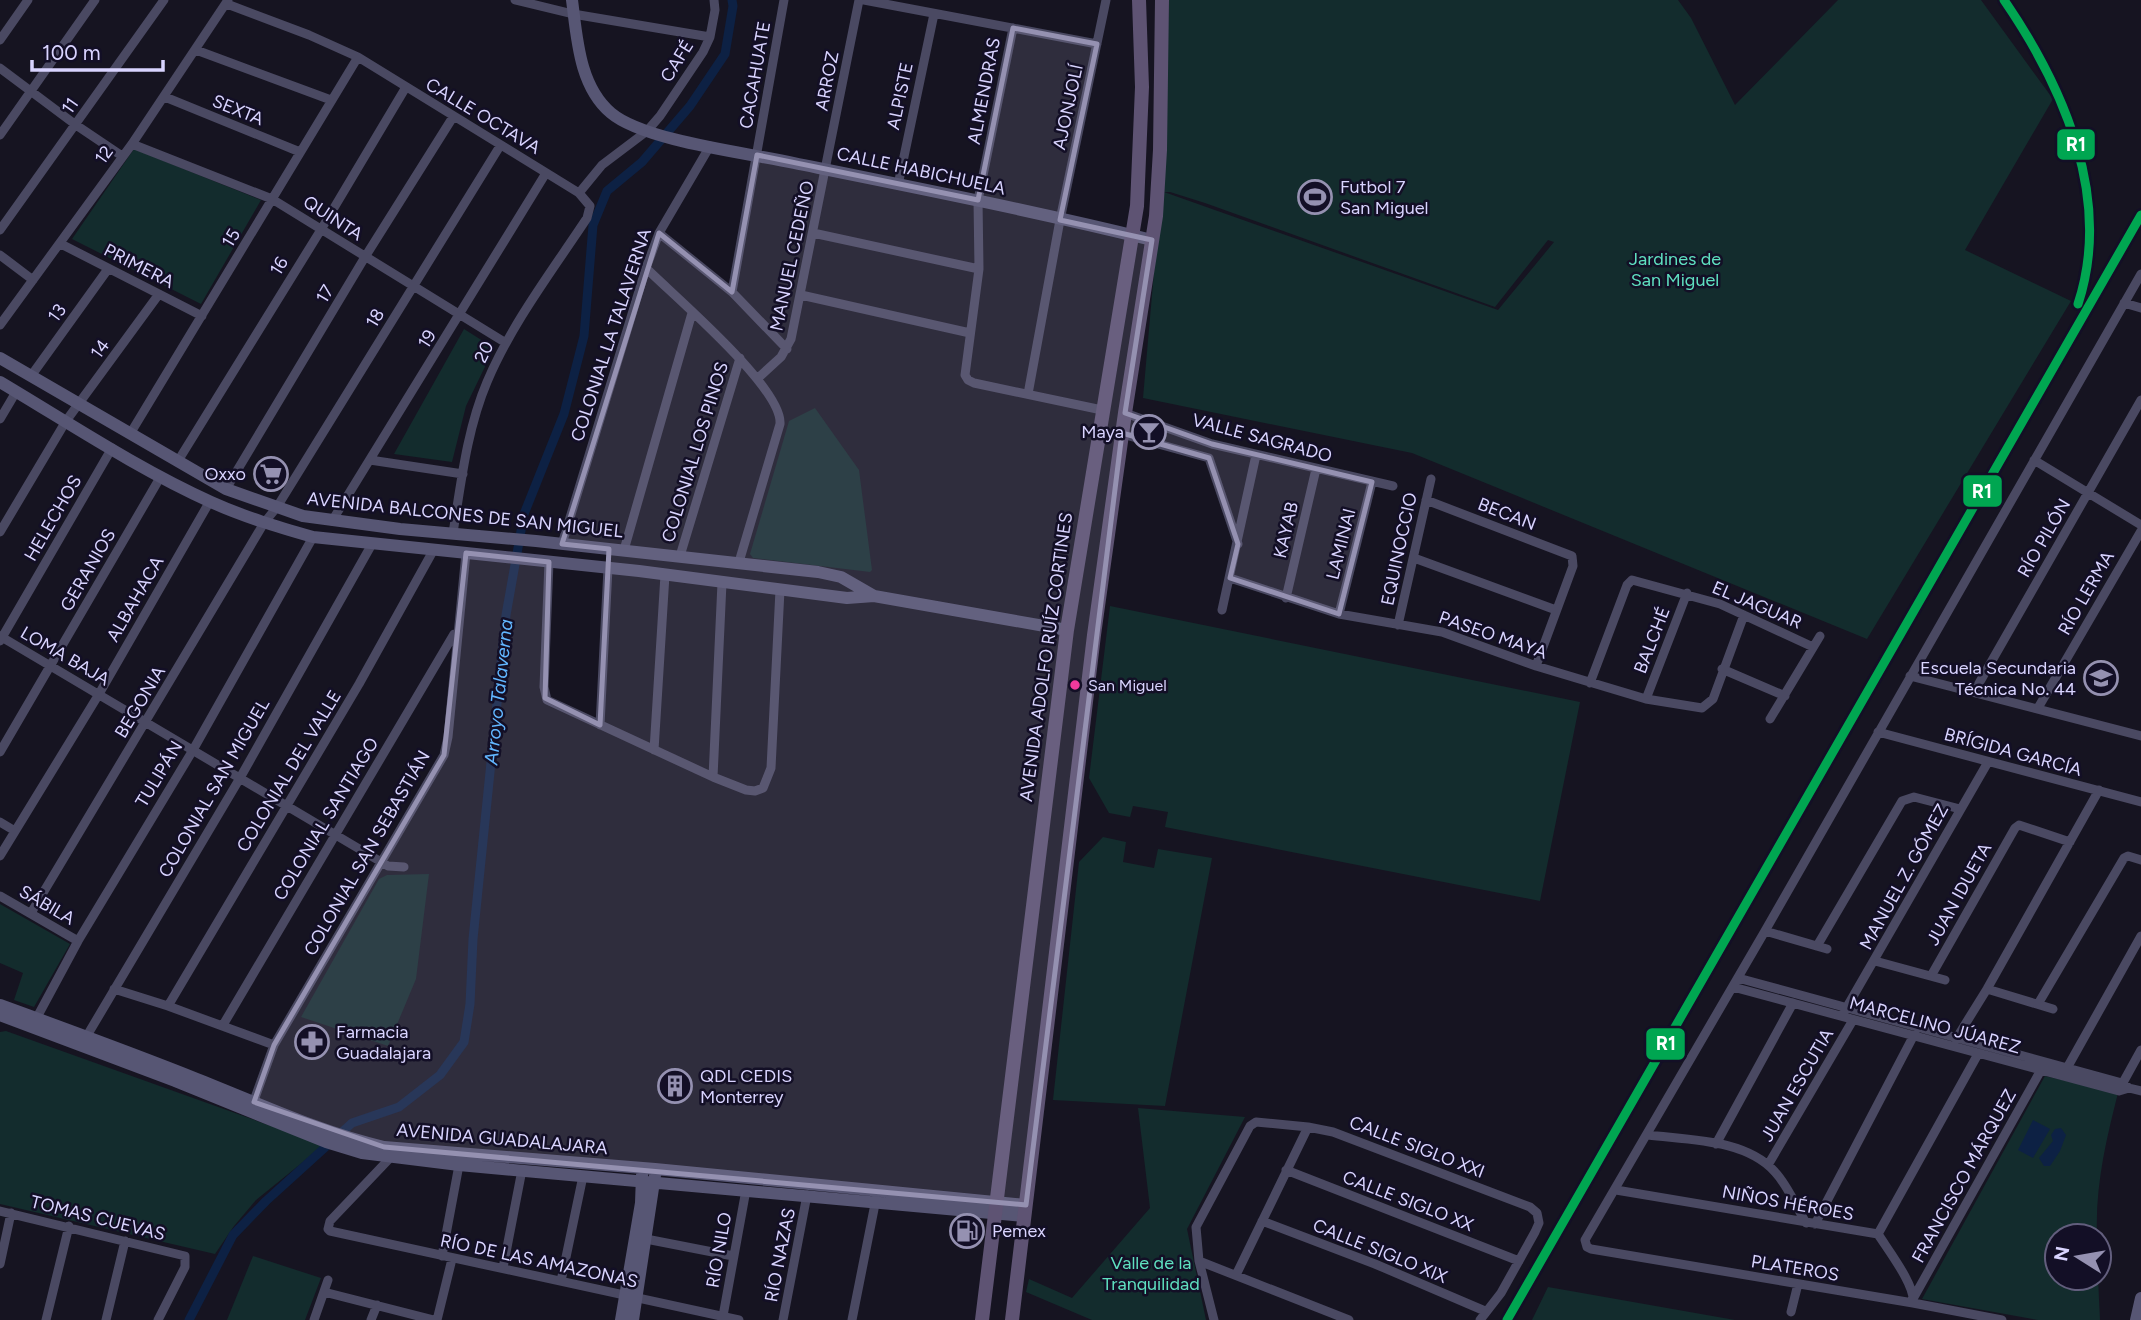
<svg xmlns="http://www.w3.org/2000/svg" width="2141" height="1320" font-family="Figtree,sans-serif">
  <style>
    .green { fill: #132c2d; fill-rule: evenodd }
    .water { fill: #0d2144 }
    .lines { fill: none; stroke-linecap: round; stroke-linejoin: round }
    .canal { stroke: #0d2144; stroke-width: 9 }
    .street { stroke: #4a4962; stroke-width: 9 }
    .secondary { stroke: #575674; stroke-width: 12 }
    .primary { stroke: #5e5373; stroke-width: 14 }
    .rail-1-casing { stroke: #130f26; stroke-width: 14 }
    .rail-1 { stroke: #00a651; stroke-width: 9 }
    .marked { fill: #9591b1; fill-opacity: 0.2; stroke: #9591b1; stroke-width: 5; stroke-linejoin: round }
    .bus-dot { fill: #f13a9d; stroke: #130f26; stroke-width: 2.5 }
    .labels { text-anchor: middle; stroke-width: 5; stroke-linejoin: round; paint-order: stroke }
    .bus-label { font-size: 16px; fill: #d9d4ff; stroke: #130f26; text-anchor: start }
    .street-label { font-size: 18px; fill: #d9d4ff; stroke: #130f26 }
    .poi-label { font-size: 18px; fill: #d9d4ff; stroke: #130f26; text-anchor: start }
    .park-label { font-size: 18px; fill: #5fe0c0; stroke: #130f26 }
    .water-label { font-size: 19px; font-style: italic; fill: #62b6ff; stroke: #130f26 }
    .line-badge { stroke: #130f26; stroke-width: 2.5 }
    .badge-label { font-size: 19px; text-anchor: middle; font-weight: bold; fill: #fff }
  </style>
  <rect width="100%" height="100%" fill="#161421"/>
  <path class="green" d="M1169,0H1678L1691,18L1735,105L1838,0H1981L2053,99L1965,250L2071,301L1867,639L1412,453L1143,398L1161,192ZM1164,192H1170L1205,203L1495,307L1548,240L1554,242L1498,310Z
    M134,149L261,200L201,304L72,239Z
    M464,329L494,348L466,406L452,462L394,454Z
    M815,408L859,470L872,570L870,572L753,558L750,554L789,421Z
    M1110,606L1580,702L1540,901L1165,827L1168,812L1133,806L1130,817L1109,813L1089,778Z
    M1103,837L1126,842L1123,862L1154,868L1158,849L1212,858L1165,1106L1053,1100L1079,862Z
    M429,874L416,979L388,1046L301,1017L379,879L387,875Z
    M0,904L70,944L34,1007L14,1000L23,973L0,963Z
    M6,1031L324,1145L256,1200L234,1226L215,1254L0,1204V1032Z
    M2045,1076L2118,1093C2106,1140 2095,1187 2097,1236H2057V1278H2098L2100,1320H2038L1922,1299Z
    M1138,1108L1245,1117L1187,1229L1206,1320H1092L1026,1292L1029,1279L1072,1298L1150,1208Z
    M253,1256L321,1278L305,1320H227Z
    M1548,1287L1735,1320H1532Z"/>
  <path class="water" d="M2033,1120L2050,1129L2033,1158L2018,1150Z
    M2061,1128L2066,1135L2060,1151L2050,1166H2044L2039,1158L2053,1141L2051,1135L2055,1129Z"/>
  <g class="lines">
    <path class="canal" d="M189,1320L233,1235L266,1201L352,1123L399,1107L440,1075L464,1042L470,1004L473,939L506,615L524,514L564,414L584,336L593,225L607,191L642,162L690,106L725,54L733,6L732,0"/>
    <path class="street" d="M515,0L573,14L710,37
      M864,0L1097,44
      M227,4L309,35L358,57L579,193L590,206L587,218C552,271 512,323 487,382C467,429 461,483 453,533
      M1013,28L978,200L979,269L965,375L968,380L974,383L1102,410
      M0,40L28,0
      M196,50L331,100
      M0,68L76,125L122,156
      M165,97L300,152
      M0,135L95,0
      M132,144L272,199L506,343
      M898,185L934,14
      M579,193L602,165L647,131L660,116L703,52L710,37L715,10L714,0
      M0,230L164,0
      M659,233L732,292L787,349
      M813,233L979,269
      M61,244L202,316
      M0,255L33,280
      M646,268C674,296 783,388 780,424L739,562
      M732,292L784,0
      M801,295L970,333
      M2124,303L2141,308
      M0,325L132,144L228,0
      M31,376L108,269
      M758,378L781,357L791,339L859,0
      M1028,394L1060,220L1106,0
      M1125,413L1212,444L1393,486
      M0,419L16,392
      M130,434L358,57
      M1122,434L1209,458L1238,544
      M370,460L463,474
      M2034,460L2141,525
      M178,461L322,228L406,87
      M226,489L365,257L453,117
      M1426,500L1572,556L1573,566L1536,666
      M332,521L546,173
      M0,532L66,421L159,294
      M562,544L646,268L659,233L710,146
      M624,550L692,313
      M680,556L740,358
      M1414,558L1556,610
      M549,562L544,687L547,700L713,777L746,790L755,791L763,788L771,768L780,590
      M1230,578L1339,614L1442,632L1536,666L1646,699L1702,708L1713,699L1744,615
      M1286,598L1316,469
      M1222,610L1256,455
      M1339,614L1372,482
      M1398,625L1431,479
      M0,636L388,866L404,867
      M0,641L112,448
      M1722,669L1785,696
      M1910,676L2141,736
      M1590,683L1627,585L1632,580L1720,604L1813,647
      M1974,692L2141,400
      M1646,699L1687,593
      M2038,708L2141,531
      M1770,719L1820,636
      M600,725L608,568
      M1878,732L2141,802
      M654,750L665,575
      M0,752L161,476
      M713,777L722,583
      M0,822L15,831
      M0,856L99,694L210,501
      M0,896L78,941
      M31,913L264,523L277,507L500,146
      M1765,931L1827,949
      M1817,946L1902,801L1914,797L1960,809
      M1875,961L1945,980
      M1931,976L2015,828L2019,825L2070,842
      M1738,978L2122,1083L2129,1088
      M1733,987L2119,1091L2129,1088L2141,1091
      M114,989L168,1006L274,1045
      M1987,989L2053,1009
      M2038,1004L2124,858L2128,856L2141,860
      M168,1006L359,684L433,551
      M1844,1012L1988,762
      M35,1021L78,941L193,750L313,537
      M223,1025L454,634
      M85,1039L240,778L372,544
      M1956,1039L1987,989L2099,790
      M2067,1068L2141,936
      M2120,1088L2141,1050
      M252,1106L274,1045L444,755L448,737L466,553
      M1648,1135C1688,1140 1746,1139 1775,1172C1788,1186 1796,1206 1806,1223
      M1716,1144L1793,1003
      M391,1157L330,1221L328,1229L330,1231L739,1320
      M1768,1165L1853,1020
      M1286,1170L1519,1261
      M1616,1190L1878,1234C1888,1250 1916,1286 1913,1303
      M0,1211L185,1256V1267L158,1320
      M1262,1221L1375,1264L1485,1311
      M1815,1224L1915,1033
      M1878,1234L1978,1054
      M646,1239L733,1256
      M442,1256L459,1165
      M1199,1261L1349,1320
      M0,1264L11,1213
      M503,1268L522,1170
      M1236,1275L1308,1127
      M561,1281L583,1176
      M324,1292L434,1320
      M1914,1297L2041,1070
      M1791,1312L1798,1284
      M723,1316L746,1190
      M46,1320L69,1226
      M106,1320L125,1241
      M314,1320L328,1280
      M371,1320L377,1305
      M437,1320L452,1259
      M783,1320L807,1195
      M852,1320L876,1199
      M1214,1320L1199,1261L1196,1227L1250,1126L1256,1122L1308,1127L1333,1132L1530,1207L1537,1213L1539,1223L1535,1232L1501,1293L1480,1320
      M2002,1320L1913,1303L1591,1249L1587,1247L1585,1240L1765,931L2141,274"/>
    <path class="secondary" d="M572,0C577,38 579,86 611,113C644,141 748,153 794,163C913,187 1034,211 1152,240
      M0,358L226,489L303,516L400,529L536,541L818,572L841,577L874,596
      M0,382C69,423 138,469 211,502C244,517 278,527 313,537L639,571L847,598L874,596L1067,630
      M0,1005C66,1029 132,1053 197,1079C258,1103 319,1132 384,1147L655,1169L1026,1205
      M0,1015L175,1081L326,1142L362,1153L459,1165L1024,1216
      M621,1320L641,1203L642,1175
      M633,1320L655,1175
      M2136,1320L2141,1298"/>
    <path class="primary" d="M982,1320L1067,630L1137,206L1142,87L1139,0
      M1012,1320L1094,635L1125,413L1156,216L1160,150L1162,0"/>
    <g class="rail-1-casing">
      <path id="rail-1" d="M2004,0C2063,86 2113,198 2078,304
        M1507,1320L2141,215"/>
    </g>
    <use href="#rail-1" class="rail-1"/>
  </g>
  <path class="marked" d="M1013,28L1097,44L1060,220L1152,240L1125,413L1212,444L1372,482L1339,614L1230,578L1238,544L1209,458L1122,433L1026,1205L384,1147L254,1102L274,1045L444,755L466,553L549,562L545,698L600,725L609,549L562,544L659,233L732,292L757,155L978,200Z"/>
  <defs>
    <g id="stadium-ring" transform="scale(1.75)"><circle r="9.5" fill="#130f26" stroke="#9591b1" stroke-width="1.5"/><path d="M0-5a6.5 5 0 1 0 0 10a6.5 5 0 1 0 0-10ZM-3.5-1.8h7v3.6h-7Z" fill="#9591b1"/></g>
    <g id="bar-ring" transform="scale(1.75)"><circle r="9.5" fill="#130f26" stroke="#9591b1" stroke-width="1.5"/><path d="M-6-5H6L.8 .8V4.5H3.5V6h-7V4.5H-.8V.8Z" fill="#9591b1"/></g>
    <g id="supermarket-ring" transform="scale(1.75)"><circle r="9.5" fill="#130f26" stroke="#9591b1" stroke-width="1.5"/><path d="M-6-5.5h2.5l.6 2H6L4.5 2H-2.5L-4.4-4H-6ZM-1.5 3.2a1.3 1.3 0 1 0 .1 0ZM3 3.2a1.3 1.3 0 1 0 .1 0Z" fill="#9591b1"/></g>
    <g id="school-ring" transform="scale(1.75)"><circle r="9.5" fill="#130f26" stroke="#9591b1" stroke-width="1.5"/><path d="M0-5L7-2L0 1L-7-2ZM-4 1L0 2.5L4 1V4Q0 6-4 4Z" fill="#9591b1"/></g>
    <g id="pharmacy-ring" transform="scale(1.75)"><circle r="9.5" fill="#130f26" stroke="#9591b1" stroke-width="1.5"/><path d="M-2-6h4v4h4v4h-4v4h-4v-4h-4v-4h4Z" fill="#9591b1"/></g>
    <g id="building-ring" transform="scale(1.75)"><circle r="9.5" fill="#130f26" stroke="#9591b1" stroke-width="1.5"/><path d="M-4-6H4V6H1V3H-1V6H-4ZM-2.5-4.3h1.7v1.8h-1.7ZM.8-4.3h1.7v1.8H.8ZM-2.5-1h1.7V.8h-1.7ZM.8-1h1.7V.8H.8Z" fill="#9591b1"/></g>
    <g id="fuel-ring" transform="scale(1.75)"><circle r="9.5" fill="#130f26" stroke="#9591b1" stroke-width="1.5"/><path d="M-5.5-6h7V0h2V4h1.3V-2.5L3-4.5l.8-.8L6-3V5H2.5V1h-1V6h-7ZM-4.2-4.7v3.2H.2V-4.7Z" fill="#9591b1"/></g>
  </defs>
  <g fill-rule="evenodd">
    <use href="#stadium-ring" x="1315" y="197"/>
    <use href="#bar-ring" x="1149" y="432"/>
    <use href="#supermarket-ring" x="271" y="474"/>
    <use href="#school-ring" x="2101" y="678"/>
    <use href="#pharmacy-ring" x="312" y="1042"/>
    <use href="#building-ring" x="675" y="1086"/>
    <use href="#fuel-ring" x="967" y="1231"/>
  </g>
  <circle class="bus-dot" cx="1075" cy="685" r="6"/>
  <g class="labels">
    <g class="bus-label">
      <text x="1088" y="691">San Miguel</text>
    </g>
    <g class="street-label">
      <text transform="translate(677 61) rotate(-58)" y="6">CAFÉ</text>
      <text transform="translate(755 75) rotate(-80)" y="6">CACAHUATE</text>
      <text transform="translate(827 81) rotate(-79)" y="6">ARROZ</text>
      <text transform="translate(984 91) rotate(-79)" y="6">ALMENDRAS</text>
      <text transform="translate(900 96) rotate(-78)" y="6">ALPISTE</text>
      <text transform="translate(70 106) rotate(-55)" y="6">11</text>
      <text transform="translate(1068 107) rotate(-78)" y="6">AJONJOLÍ</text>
      <text transform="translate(238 110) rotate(22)" y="6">SEXTA</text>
      <text transform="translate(483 116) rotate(31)" y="6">CALLE OCTAVA</text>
      <text transform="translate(104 155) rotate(-54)" y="6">12</text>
      <text transform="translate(921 171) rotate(12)" y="6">CALLE HABICHUELA</text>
      <text transform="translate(333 218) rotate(33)" y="6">QUINTA</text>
      <text transform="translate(231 238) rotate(-59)" y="6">15</text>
      <text transform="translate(792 256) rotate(-78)" y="6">MANUEL CEDEÑO</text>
      <text transform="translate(139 266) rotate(27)" y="6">PRIMERA</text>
      <text transform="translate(279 266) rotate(-58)" y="6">16</text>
      <text transform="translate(325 294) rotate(-59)" y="6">17</text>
      <text transform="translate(57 313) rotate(-54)" y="6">13</text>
      <text transform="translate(375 318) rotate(-59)" y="6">18</text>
      <text transform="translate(611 335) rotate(-72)" y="6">COLONIAL LA TALAVERNA</text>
      <text transform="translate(427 339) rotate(-58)" y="6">19</text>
      <text transform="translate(100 349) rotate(-54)" y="6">14</text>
      <text transform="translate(484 352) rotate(-64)" y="6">20</text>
      <text transform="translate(1262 438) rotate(15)" y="6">VALLE SAGRADO</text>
      <text transform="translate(695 452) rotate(-73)" y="6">COLONIAL LOS PINOS</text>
      <text transform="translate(1507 514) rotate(21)" y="6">BECAN</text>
      <text transform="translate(465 515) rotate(6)" y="6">AVENIDA BALCONES DE SAN MIGUEL</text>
      <text transform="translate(53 518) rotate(-60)" y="6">HELECHOS</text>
      <text transform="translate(1286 530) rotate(-77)" y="6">KAYAB</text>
      <text transform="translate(2044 538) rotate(-60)" y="6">RÍO PILÓN</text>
      <text transform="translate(1341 544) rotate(-76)" y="6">LAMINAI</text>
      <text transform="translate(1399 549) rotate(-78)" y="6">EQUINOCCIO</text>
      <text transform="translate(88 570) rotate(-60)" y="6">GERANIOS</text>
      <text transform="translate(2086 593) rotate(-60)" y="6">RÍO LERMA</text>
      <text transform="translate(135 599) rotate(-60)" y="6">ALBAHACA</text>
      <text transform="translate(1757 605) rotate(23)" y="6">EL JAGUAR</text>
      <text transform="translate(1493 635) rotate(19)" y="6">PASEO MAYA</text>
      <text transform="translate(1652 640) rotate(-69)" y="6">BALCHÉ</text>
      <text transform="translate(65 656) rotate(30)" y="6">LOMA BAJA</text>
      <text transform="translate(1046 657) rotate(-82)" y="6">AVENIDA ADOLFO RUÍZ CORTINES</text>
      <text transform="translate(140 702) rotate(-59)" y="6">BEGONIA</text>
      <text transform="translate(2013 752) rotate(15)" y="6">BRÍGIDA GARCÍA</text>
      <text transform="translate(289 771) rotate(-59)" y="6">COLONIAL DEL VALLE</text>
      <text transform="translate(159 774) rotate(-59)" y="6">TULIPÁN</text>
      <text transform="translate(214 788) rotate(-60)" y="6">COLONIAL SAN MIGUEL</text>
      <text transform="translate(326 819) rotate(-59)" y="6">COLONIAL SANTIAGO</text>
      <text transform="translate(367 853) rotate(-60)" y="6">COLONIAL SAN SEBASTIÁN</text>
      <text transform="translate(1904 877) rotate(-61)" y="6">MANUEL Z. GÓMEZ</text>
      <text transform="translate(1959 894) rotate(-61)" y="6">JUAN IDUETA</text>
      <text transform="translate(47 905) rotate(30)" y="6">SÁBILA</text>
      <text transform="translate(1935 1025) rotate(15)" y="6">MARCELINO JÚAREZ</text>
      <text transform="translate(1797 1085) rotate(-60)" y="6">JUAN ESCUTIA</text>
      <text transform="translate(502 1139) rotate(5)" y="6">AVENIDA GUADALAJARA</text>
      <text transform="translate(1417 1147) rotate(21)" y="6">CALLE SIGLO XXI</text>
      <text transform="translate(1964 1176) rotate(-61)" y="6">FRANCISCO MÁRQUEZ</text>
      <text transform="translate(1408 1201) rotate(21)" y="6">CALLE SIGLO XX</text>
      <text transform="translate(1788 1203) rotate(10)" y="6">NIÑOS HÉROES</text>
      <text transform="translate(98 1218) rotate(14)" y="6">TOMAS CUEVAS</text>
      <text transform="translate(719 1250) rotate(-80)" y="6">RÍO NILO</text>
      <text transform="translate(1380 1251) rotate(22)" y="6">CALLE SIGLO XIX</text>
      <text transform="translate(780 1255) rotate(-79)" y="6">RÍO NAZAS</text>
      <text transform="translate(539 1261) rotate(12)" y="6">RÍO DE LAS AMAZONAS</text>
      <text transform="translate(1795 1268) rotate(9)" y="6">PLATEROS</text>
    </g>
    <g class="poi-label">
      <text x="1340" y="193">Futbol 7<tspan x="1340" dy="21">San Miguel</tspan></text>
      <text x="1124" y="438" text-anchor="end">Maya</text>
      <text x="246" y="480" text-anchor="end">Oxxo</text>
      <text x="2076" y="674" text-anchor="end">Escuela Secundaria<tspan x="2076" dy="21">Técnica No. 44</tspan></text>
      <text x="336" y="1038">Farmacia<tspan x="336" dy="21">Guadalajara</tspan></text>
      <text x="700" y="1082">QDL CEDIS<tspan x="700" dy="21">Monterrey</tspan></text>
      <text x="992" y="1237">Pemex</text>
    </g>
    <g class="park-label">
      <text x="1675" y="265">Jardines de<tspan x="1675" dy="21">San Miguel</tspan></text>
      <text x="1151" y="1269">Valle de la<tspan x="1151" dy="21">Tranquilidad</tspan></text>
    </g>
    <g class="water-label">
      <text transform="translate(498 692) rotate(-84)" y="7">Arroyo Talaverna</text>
    </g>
  </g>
  <g class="line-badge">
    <rect x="2056" y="128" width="40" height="33" rx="7" fill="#00a651"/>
    <rect x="1962" y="474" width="41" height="34" rx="7" fill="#00a651"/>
    <rect x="1645" y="1027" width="41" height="34" rx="7" fill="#00a651"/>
  </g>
  <g class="badge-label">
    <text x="2076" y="151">R1</text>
    <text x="1982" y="498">R1</text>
    <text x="1666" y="1050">R1</text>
  </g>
  <g transform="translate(2078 1257) rotate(281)"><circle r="33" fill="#130f26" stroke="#625e7d" stroke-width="2"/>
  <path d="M0-5L12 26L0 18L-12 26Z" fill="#9591b1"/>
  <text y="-10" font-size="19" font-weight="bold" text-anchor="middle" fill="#d9d4ff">N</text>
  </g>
  <path d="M32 60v10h131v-10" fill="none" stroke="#d9d4ff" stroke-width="3.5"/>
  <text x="42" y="60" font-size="21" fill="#d9d4ff" stroke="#130f26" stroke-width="5" paint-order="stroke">100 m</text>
</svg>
